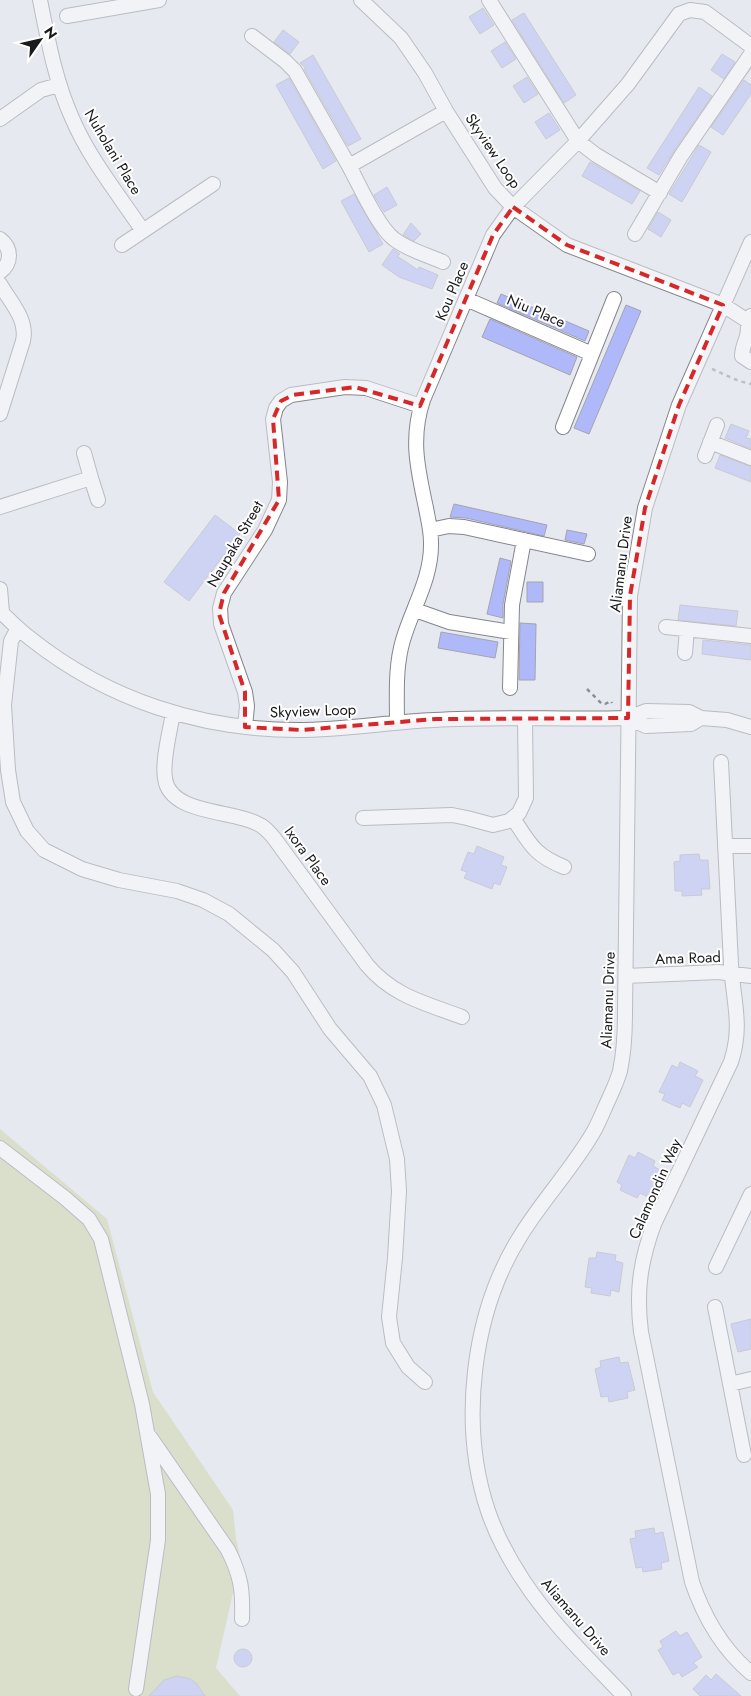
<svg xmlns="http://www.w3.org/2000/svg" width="751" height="1696" font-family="Jost,sans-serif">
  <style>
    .green { fill: #c9d2a1 }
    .building { fill: #afb9f9; stroke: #a3a4ac }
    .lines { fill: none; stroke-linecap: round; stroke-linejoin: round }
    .minor-casing { stroke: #85868d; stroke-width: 16 }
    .path { stroke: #8d8f94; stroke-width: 2.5; stroke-dasharray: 4 4; stroke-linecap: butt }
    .minor { stroke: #fff; stroke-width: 14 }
    .marked { fill: none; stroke: #d62828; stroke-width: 4; stroke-dasharray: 10 6; stroke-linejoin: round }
    .labels { text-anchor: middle; stroke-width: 4; stroke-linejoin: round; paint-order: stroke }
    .street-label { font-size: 15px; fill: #191a1d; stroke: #fff }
  </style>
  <rect width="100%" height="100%" fill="#e7e9f0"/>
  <path class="green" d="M0,1129L107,1219L153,1392L233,1510L236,1538L248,1592L233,1593L216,1668L240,1696H0Z"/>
  <path class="building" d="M483,8L494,25L480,34L469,17Z
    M524,13L576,95L564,103L512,20Z
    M283,30L299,42L290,54L274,42Z
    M505,42L516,59L502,68L491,51Z
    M722,54L735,62L724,79L711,70Z
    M313,55L361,139L348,146L304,69L306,68L300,63Z
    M527,77L538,94L524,103L513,86Z
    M289,78L336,161L323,169L276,85Z
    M744,80L751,85V94L723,135L711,127Z
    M699,87L712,96L674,151L659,175L647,168Z
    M549,113L560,130L546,139L535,122Z
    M699,145L711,152L682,202L669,194Z
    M590,162L640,191L632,204L582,176Z
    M387,187L397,205L384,212L374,195Z
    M354,194L383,244L369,252L341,201Z
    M658,212L671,220L661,237L648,229Z
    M411,223L421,234L414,241L403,235Z
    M393,249L400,254L397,256L418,270L419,267L438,275L432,289L399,277L382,265Z
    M501,294L589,331L585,341L497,303Z
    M626,305L641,311L589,434L574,428Z
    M490,319L577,357L570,375L482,337Z
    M731,424L749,431L746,438L751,439V449L725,438Z
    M720,455L751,467V482L715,468Z
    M454,504L547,525L544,536L466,518L450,517Z
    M215,515L240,534L189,601L164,582Z
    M567,530L587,534L584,544L565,540Z
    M500,558L511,561L503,604V618L487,614Z
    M527,582H543V602H527Z
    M680,605L738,611L736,626L678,620Z
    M520,623L536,624L535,680H519Z
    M441,632L498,642L495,658L438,648Z
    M703,640L751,645V660L702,654Z
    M477,846L504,857L501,865L507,867L500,885L494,883L492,889L464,878L467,872L461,870L468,852L474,854Z
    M699,854L700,860H708L710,889H701L702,895L682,896V891H675L674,862L680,861V855Z
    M680,1062L698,1071L695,1076L703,1080L690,1107L682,1103L680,1108L662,1100L665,1094L659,1092L672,1065L678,1068Z
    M638,1152L655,1161L653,1166L660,1170L648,1197L640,1193L637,1198L620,1190L622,1185L617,1182L629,1155L635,1158Z
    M597,1252L616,1255L615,1261L623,1263L619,1292L611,1290L610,1296L591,1293L592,1288L585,1287L589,1258H596Z
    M751,1319V1349L738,1352L731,1324Z
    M619,1357L620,1363L628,1362L635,1390L627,1392L628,1398L609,1402L608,1396L601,1397L595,1369L601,1367L600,1361Z
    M654,1528L655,1534L663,1532L669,1561L661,1563L662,1569L643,1572L642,1567L636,1568L630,1539L636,1538L635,1531Z
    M676,1631L680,1636L687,1632L702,1657L693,1663L698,1667L682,1677L679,1672L673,1675L658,1650L663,1647L660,1641Z
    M234 1658a9 9 0 1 1 18 0a9 9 0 1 1-18 0Z
    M716,1674L741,1696H700L693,1689L706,1675L711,1680Z
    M177,1676L190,1679L196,1683L205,1696H149L164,1680Z"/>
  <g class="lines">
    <g class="minor-casing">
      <path id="minor" d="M40,0C48,40 55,80 72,118C89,158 118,194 143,231
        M361,0L401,38L425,73L446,111L495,188L513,207L567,245L723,305L751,323
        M489,0L578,141L596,155L660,193
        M67,16L159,0
        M252,36L285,61L295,71L349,166L446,111
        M0,119L41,90L59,85
        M349,166C359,184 378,227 394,239C408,250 427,255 443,262
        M635,234L681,156L751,54
        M0,239C12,248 12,263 0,272
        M122,245L213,184
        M0,284C10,302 28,319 23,341L0,414
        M466,299L592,354
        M751,316C746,323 749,328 747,336C745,343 742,348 742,356L751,362
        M563,427L614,299
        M710,442L751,458
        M84,453L91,478
        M705,456L717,425
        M0,507L91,478L98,500
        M430,530L449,526L464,527L588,554
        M0,589L2,612
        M415,610L449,622L511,632
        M0,611C10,621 20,631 31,639C108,700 201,730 298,730C344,730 389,722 434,720C499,716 564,720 628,718L646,711L689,712L701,718L727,720L751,727
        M666,627L751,636
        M18,628L11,641L4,705L8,770L13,802L27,831L44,850L82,869L119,880L177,891L203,900L229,914L273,950L293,972L330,1029L370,1076L384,1105L397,1159L399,1191L395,1258L389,1317L393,1343L408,1367L425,1382
        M685,653L687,629
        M510,688L512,605L524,540
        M173,713C170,731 162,761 165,778C169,814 231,810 256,823C264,826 269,832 274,838L367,965C393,996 425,1003 462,1017
        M628,718L646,726L691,724L701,718
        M397,723C397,695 395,667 403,640C413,606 432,578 431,542C431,531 428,519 426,508C418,470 410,439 423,400L493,235L513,207L578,141L628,84L679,14L690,10L705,12L751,46
        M245,727L247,706L245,692L221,624L220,608L224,593L265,530L279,500L280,482L273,419L276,408L281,401L291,395L345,387L366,388L421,406
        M721,762C724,829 728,897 731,964C733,1001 743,1025 731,1062L654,1224C640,1262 636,1292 641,1332L692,1582C704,1617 721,1648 751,1673
        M363,818L452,815L467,818L493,825L509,821L519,813L526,798L525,719
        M513,818C530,844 534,855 564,867
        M725,846H751
        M626,976L718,972L751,976
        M0,1148L65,1198L89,1219L101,1239L142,1404L158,1494V1540L136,1689
        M716,1267L751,1194
        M715,1307L744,1455
        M730,1384L751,1379
        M150,1437L228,1550C241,1576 243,1590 242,1619
        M624,1696C589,1659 551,1623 523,1580C509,1559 496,1534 488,1511C459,1424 472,1312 521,1235C543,1199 573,1168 594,1131C599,1122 603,1112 607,1103C612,1092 617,1082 620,1071C624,1052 625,1032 625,1013L630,596L645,508L679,405L751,242"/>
    </g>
    <path class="path" d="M712,369L739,381L751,384
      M587,689L602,704H605L611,701L612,703"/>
    <use href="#minor" class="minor"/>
  </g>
  <path d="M0 0H751V1696H0ZM513,207L567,245L723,305L679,405L645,508L630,596L628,718L436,719L301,730L245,727V692L219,614L224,593L279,500L273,419L281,401L293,395L355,387L420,406L493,235Z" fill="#e7e9f0" fill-opacity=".55" fill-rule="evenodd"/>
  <path class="marked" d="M513,207L567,245L723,305L679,405L645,508L630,596L628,718L436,719L301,730L245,727V692L219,614L224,593L279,500L273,419L281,401L293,395L355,387L420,406L493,235Z"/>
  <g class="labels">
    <g class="street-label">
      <text transform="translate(493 151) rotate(56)" y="5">Skyview Loop</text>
      <text transform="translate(113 152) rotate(59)" y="5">Nuholani Place</text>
      <text transform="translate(452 291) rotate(-67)" y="5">Kou Place</text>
      <text transform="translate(536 311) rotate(23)" y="5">Niu Place</text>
      <text transform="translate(235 544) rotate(-60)" y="5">Naupaka Street</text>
      <text transform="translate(621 564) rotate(-83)" y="5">Aliamanu Drive</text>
      <text transform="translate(313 711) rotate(-2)" y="5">Skyview Loop</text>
      <text transform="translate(308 856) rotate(54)" y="5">Ixora Place</text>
      <text transform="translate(688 958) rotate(-2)" y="5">Ama Road</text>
      <text transform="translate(608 1000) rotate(-88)" y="5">Aliamanu Drive</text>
      <text transform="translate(655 1189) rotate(-66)" y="5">Calamondin Way</text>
      <text transform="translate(576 1617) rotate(49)" y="5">Aliamanu Drive</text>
    </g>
  </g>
  <g transform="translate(40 40) rotate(56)" stroke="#ffffff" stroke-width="4" paint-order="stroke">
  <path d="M0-4L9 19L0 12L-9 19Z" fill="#191a1d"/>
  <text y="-8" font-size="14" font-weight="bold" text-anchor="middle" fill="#191a1d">N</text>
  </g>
</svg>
